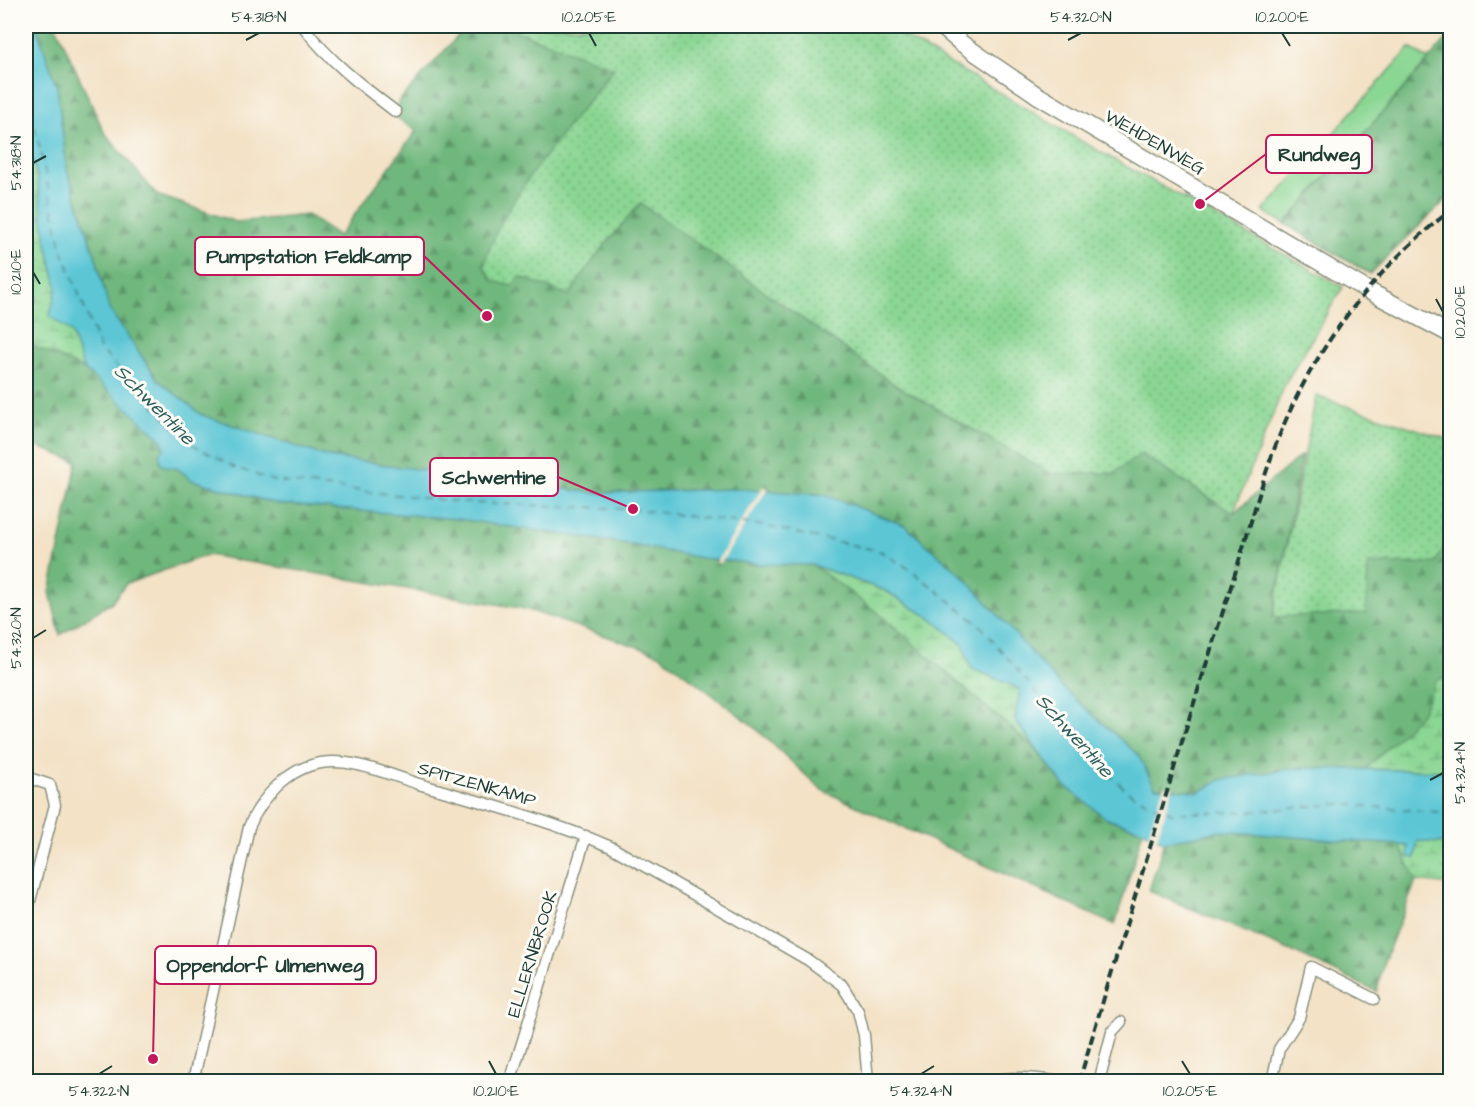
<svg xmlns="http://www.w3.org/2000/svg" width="1476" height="1107" font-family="'Architects Daughter',sans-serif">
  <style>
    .green { fill: #8ad693; stroke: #548a64; stroke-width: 1.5 }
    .forest { fill: url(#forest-firs); stroke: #477a58; stroke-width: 1.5 }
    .wetland { fill: url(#wetland-marsh); stroke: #548a64; stroke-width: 1.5 }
    .garden { fill: url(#garden-dots); stroke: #548a64; stroke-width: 1.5 }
    .water { fill: #5bc6d5; stroke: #3d8284; stroke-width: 1.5 }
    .pier { fill: #f3e2c6 }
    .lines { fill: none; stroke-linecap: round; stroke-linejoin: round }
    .ferry { stroke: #2e5f5c; stroke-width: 1.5; stroke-dasharray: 8 6; stroke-linecap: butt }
    .minor-casing { stroke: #89907d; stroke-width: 13 }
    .secondary-casing { stroke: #89907d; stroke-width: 19 }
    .minor { stroke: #fff; stroke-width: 10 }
    .secondary { stroke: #fff; stroke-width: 16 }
    .rail { stroke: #1f3d34; stroke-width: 4; stroke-dasharray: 9 4.5; stroke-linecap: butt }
    .ticks { fill: none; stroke: #1f3d34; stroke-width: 2 }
    .labels { text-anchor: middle; stroke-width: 6; stroke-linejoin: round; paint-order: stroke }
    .street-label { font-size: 18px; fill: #1f3d34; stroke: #fdfcf7 }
    .water-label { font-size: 20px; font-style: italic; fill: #2e5f5c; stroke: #fdfcf7 }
    .leader { fill: none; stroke: #c2185b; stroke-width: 2 }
    .callout-dot { fill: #c2185b; stroke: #fdfcf7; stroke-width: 2 }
    .callout { fill: #fdfcf7; stroke: #c2185b; stroke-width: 2 }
    .callout-label { font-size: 20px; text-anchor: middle; font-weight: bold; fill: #1f3d34 }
    .neatline { fill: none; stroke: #1f3d34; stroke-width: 2 }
    .ticks-label { font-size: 15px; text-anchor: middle; fill: #1f3d34 }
  </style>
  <defs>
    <pattern id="forest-firs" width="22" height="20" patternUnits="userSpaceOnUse" patternTransform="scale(1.5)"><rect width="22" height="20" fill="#6fb77d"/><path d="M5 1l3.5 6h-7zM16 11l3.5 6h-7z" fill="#5b9667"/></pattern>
    <pattern id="wetland-marsh" width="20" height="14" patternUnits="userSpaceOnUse" patternTransform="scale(1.5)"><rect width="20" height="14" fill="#8ad693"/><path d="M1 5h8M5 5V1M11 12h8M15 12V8" fill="none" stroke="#70af79"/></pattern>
    <pattern id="garden-dots" width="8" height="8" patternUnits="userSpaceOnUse" patternTransform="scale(1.5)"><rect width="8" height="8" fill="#8ad693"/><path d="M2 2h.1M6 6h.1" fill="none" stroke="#70af79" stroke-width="1.8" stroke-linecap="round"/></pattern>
  </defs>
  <rect width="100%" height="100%" fill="#fdfcf7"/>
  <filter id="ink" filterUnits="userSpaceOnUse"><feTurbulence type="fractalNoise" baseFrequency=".0167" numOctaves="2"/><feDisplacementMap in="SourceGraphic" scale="12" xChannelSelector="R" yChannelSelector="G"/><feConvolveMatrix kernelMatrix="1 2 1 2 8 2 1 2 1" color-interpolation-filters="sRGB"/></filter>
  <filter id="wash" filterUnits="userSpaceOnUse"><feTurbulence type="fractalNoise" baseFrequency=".008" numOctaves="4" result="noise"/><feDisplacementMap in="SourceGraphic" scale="24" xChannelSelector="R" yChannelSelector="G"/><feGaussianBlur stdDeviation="1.35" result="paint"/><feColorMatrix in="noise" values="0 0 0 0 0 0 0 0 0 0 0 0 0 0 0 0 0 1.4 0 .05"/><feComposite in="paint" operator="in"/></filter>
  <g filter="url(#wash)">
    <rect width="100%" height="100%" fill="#f3e2c6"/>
    <path class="green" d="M1410,48L1429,60L1285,224L1263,211Z"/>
    <path class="forest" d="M36,26H56L104,132L157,195L236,222L307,215L339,236L416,131L396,117L398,102L467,26H503L614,67L525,185L520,277L569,294L596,256L640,203L897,386L1051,474L1113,473L1141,454L1233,513L1302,455L1273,617L1367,563H1435L1450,536V674L1436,681L1422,714L1366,769L1296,768L1220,780L1199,792L1154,787L1138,755L1061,686L966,579L904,525L825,495L740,489L594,493L328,457L202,415L158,380L109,309L96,258L67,170L57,87Z
      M1450,35V196L1370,274L1285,224Z
      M26,333C36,355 63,356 83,369C96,376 158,431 162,442C165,450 163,456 161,464L178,469L192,480L277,504L458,519L628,544L701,558L760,564L813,565L877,612L1036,750L1063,784L1107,819L1143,830L1115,925L822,790L753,726L659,654L525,609L207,555L126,584L112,602L60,635L50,592L77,462L26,442Z
      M1218,831L1400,845L1416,881L1383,964L1377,992L1289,950L1149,891L1164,842Z"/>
    <path class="wetland" d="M26,135L37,176L45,235L57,287L50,316L71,332L84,369L31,345L26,333Z
      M813,565L886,591L935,621L963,645L971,668L1021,689L1015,720L1036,750L877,612Z
      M1450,674V771L1366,769L1421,714L1436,681Z
      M1418,841L1450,844V885L1416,881L1400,845L1409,846L1415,858Z"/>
    <path class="garden" d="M503,26H886L1095,149L1343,287L1286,382L1233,513L1141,454L1114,473L1051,474L897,386L640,203L596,256L569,295L520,277L512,286L493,281L484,267C500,199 572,125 614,68Z
      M1316,396L1450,440V536L1435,563L1368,564L1366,613L1273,617Z"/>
    <path class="water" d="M26,26H36L57,87L67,170L96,258L109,309L158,380L202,415L328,457L594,493L740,489L825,495L904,525L966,579L1061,686L1138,755L1155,787L1199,792L1220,780L1296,768L1450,771V844L1418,841L1415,858L1408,857V846L1400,845L1219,831L1164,842L1143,830L1107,819L1063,784L1015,720L1020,689L971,668L963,645L935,621L886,591L813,565L760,564L701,558L628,544L458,519L277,504L192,480L178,469L161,465L159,453L165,449L161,439L84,369L71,332L50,316L57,287L45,235L37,176L26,135Z"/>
    <path class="pier" d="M763,487L768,488L721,563H716Z
      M1164,786L1173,787L1156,841L1148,836Z"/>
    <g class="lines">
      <path class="ferry" d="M26,86L62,250L100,349L190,443L236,468L274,481L469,503L633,509L759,525L880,551L911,570L980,625L1093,760L1131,794L1172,813L1244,812L1338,804L1450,813"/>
    </g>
  </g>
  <g filter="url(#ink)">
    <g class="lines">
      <g class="minor-casing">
        <path id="minor" d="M303,26C328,60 362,86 396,112
          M26,777L50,785L55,805L26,916
          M74,1082H92
          M193,1082L249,827C261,798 288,768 321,763C353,758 390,775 419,784C484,803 549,820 611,847L808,960L842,985L858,1011L864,1035L868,1082
          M510,1082L586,836
          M985,1082C1008,1076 1030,1077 1054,1081
          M1099,1082L1112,1032L1121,1022
          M1272,1082L1279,1049L1299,1018L1311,967L1374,999"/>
      </g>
      <g class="secondary-casing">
        <path id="secondary" d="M941,26L961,43L1037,95L1367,290L1450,334"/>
      </g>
      <use href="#minor" class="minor"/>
      <use href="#secondary" class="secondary"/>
      <path class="rail" d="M1079,1082C1113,965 1150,850 1184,735C1202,677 1220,621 1238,564C1254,513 1267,461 1289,413C1325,334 1382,263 1450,211"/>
    </g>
  </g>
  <path class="ticks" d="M589,33L596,46M1282,33L1290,46M246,40L259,33M1068,40L1081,33M33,163L46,156M33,272L40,284M1436,299L1443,312M33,638L46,630M1430,780L1443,773M489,1061L496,1074M1182,1061L1190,1074M99,1074L112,1066M921,1074L934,1066"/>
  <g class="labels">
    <g class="street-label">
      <text transform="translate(1155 142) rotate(30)" y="6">WEHDENWEG</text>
      <text transform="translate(477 784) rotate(16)" y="6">SPITZENKAMP</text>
      <text transform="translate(532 954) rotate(-73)" y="6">ELLERNBROOK</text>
    </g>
    <g class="water-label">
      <text transform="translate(155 404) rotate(45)" y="7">Schwentine</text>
      <text transform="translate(1075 735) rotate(48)" y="7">Schwentine</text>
    </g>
  </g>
  <path class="leader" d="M1200 204L1266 154M487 316L424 256M633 509L558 477M153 1059L155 965"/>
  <g class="callout-dot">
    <circle cx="1200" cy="204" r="6"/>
    <circle cx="487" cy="316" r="6"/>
    <circle cx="633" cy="509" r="6"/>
    <circle cx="153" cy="1059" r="6"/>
  </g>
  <g class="callout">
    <rect x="1266" y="135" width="106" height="38" rx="6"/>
    <rect x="195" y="237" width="229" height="38" rx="6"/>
    <rect x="430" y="458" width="128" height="38" rx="6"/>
    <rect x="155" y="946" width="221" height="38" rx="6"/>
  </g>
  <g class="callout-label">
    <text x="1319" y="161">Rundweg</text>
    <text x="309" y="263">Pumpstation Feldkamp</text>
    <text x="494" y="484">Schwentine</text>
    <text x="265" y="972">Oppendorf Ulmenweg</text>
  </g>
  <rect width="1476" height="1107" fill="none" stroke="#fdfcf7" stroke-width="66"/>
  <rect x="33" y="33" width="1410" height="1041" class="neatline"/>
  <g class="ticks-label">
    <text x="259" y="22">54.318°N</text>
    <text x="589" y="22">10.205°E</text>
    <text x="1081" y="22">54.320°N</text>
    <text x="1282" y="22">10.200°E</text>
    <text transform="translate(16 163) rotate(-90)" y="5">54.318°N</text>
    <text transform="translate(16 272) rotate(-90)" y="5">10.210°E</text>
    <text transform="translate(1460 312) rotate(-90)" y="5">10.200°E</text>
    <text transform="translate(16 638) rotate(-90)" y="5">54.320°N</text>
    <text transform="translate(1460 773) rotate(-90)" y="5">54.324°N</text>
    <text x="99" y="1096">54.322°N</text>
    <text x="496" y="1096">10.210°E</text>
    <text x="921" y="1096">54.324°N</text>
    <text x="1190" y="1096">10.205°E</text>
  </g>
</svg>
